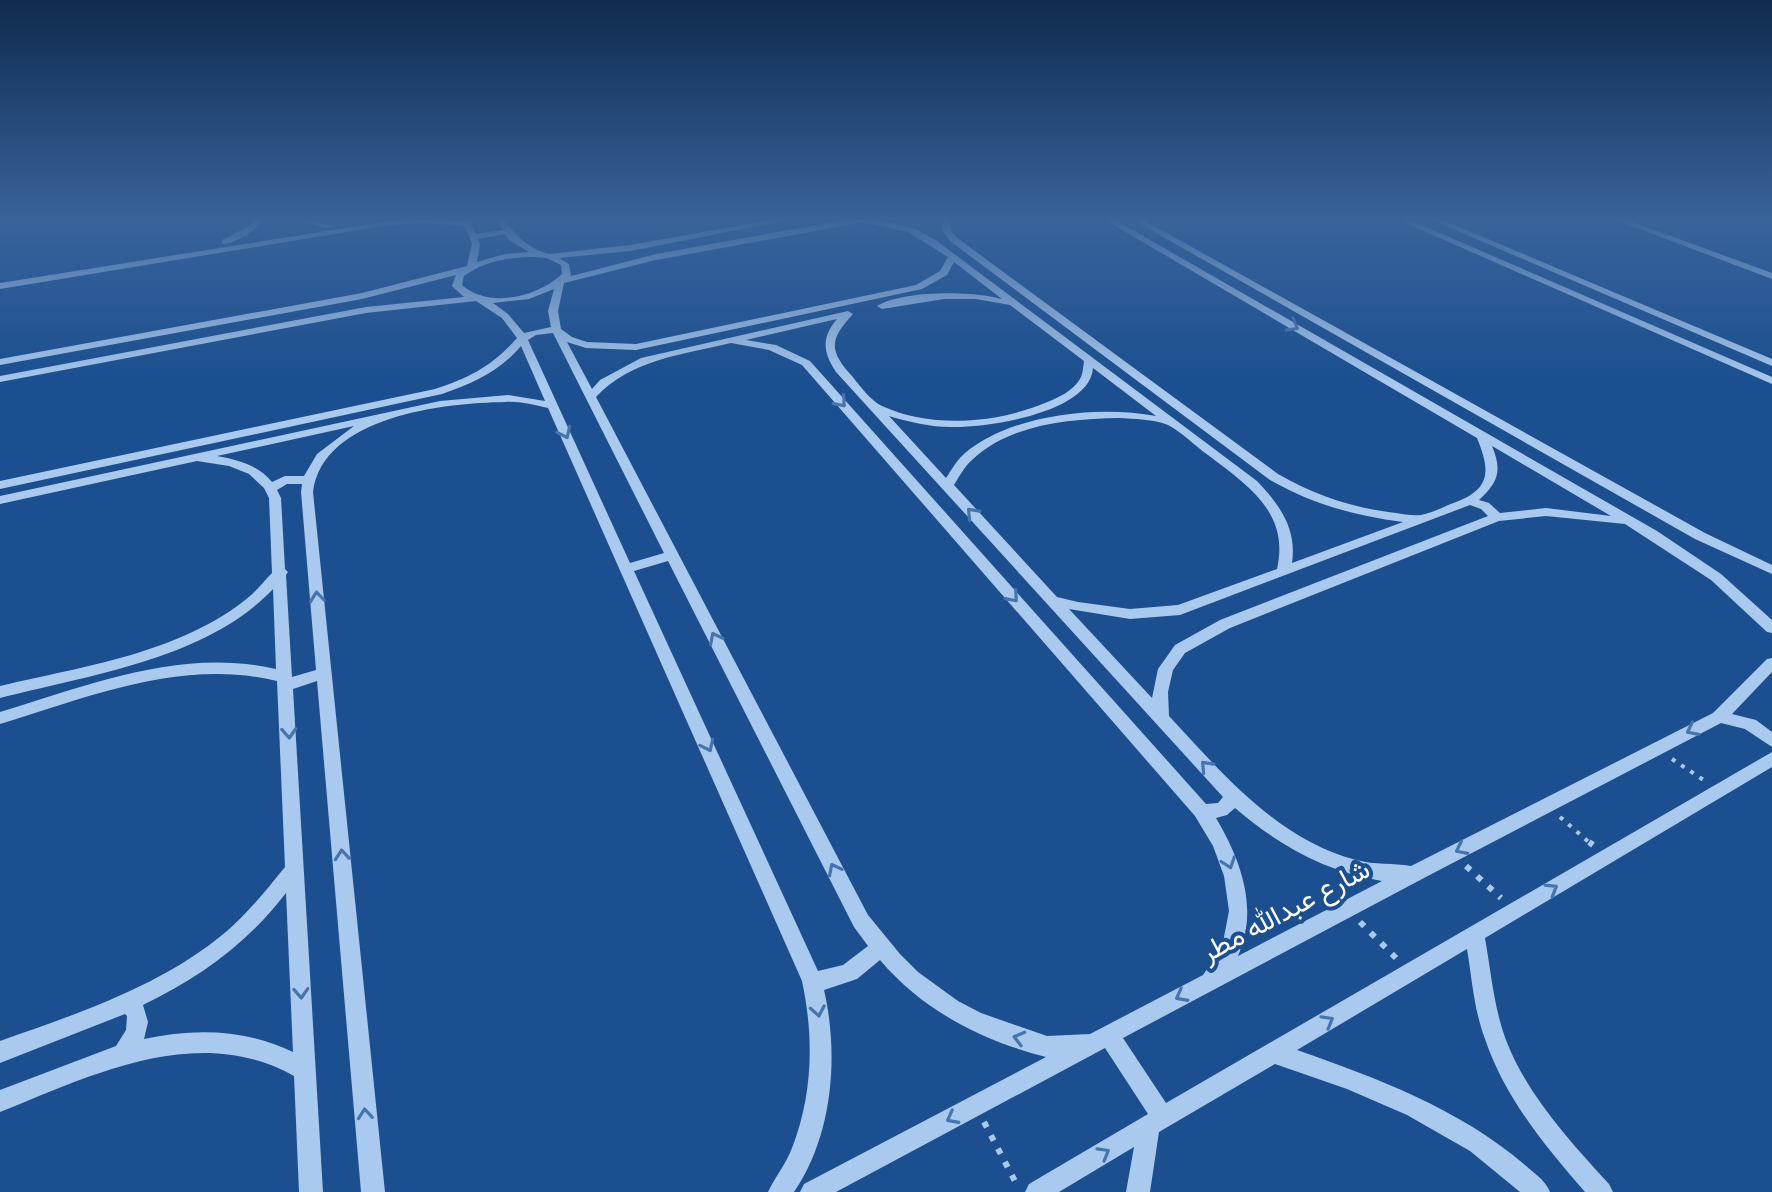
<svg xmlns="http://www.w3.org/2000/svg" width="1772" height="1192" font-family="'Source Sans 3',Vazirmatn,sans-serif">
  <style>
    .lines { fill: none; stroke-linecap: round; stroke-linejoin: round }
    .path-far1 { stroke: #a9c9ee; stroke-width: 4; stroke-dasharray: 4 7; stroke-linecap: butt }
    .path { stroke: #a9c9ee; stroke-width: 6; stroke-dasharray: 6 9; stroke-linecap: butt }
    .minor { fill: #a9c9ee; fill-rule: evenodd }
    .oneway { stroke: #4674ac }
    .labels { text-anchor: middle; stroke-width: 8; stroke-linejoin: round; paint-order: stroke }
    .near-street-label { font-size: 28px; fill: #fff; stroke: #1b4f8f }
  </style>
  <rect width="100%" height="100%" fill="#1b4f8f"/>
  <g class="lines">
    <path class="path-far1" d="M1672,759L1705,781
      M1560,817L1591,844"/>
    <path class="path" d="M1589,842L1593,845
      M1466,866L1501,898
      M1360,922L1396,958
      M984,1122L1017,1185"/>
    <path class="minor" d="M259,217H267C256,229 239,243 222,244V240L249,226Z
      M287,217H300L331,226L327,228Z
      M461,217H469L476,234L503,230L494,217H502C514,234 529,250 550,254L630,245L787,217H804L630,251L559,258L569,264L571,276L656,254L861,217H874V219L914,228L937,241L1257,481C1280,505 1297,529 1292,563L1403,522C1355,516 1312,504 1270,480L950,241L943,231L942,217H950L951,231L956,237L1278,474C1316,496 1353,508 1396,513C1403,514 1413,516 1421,515C1432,513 1445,506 1456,502C1493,488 1489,468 1477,438L1100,217H1110L1657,531L1721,574L1772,620V633L1767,632L1711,580L1625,524L1546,516L1499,521L1230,628L1185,653L1173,670L1168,692L1169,716C1223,774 1277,839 1356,860C1375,865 1393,863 1411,866L1713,713L1767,659L1772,658V672L1732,714L1756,720L1772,732V747L1745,729L1721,723L1424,878L1123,1038L1166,1103L1772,752V767L1485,938C1491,972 1494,1008 1506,1040C1527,1095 1570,1141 1609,1184L1613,1192H1585C1545,1146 1505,1098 1485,1039C1474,1010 1472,979 1467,949L1297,1050C1377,1078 1460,1109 1525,1165C1534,1173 1545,1180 1550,1192H1520L1470,1151L1407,1115L1347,1089L1275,1064L1159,1132L1150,1192H1126L1134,1147L1059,1192H1025L1029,1184L1148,1114L1105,1048L836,1192H800L804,1184L1046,1057C983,1041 923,1011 880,960L857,979L824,990C839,1055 833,1135 794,1192H768C775,1177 786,1164 792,1148C813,1094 814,1037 802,981L548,408C534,405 519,401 505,402C444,403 323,416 313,492L385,1192H361L317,681L293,689L323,1192H299L294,1076C198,1022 92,1075 0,1112V1090L116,1046L126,1030L127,1016L125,1014L0,1063V1041C79,1013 162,986 227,931C249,912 267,889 285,867L277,681C182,658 89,697 0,724V712C89,685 182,647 276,669L273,589C207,659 89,675 0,698V686C84,666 182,653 250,596C258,589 265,580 272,573L269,498L264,488L249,474L229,466L197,461L0,504V496L440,401L508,395L545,401L521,346C499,372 473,383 442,394L0,489V481L435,389C471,377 492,366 517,338L502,318L476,301L366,313L0,382V376L366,307L464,297L452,286L456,275L362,299L0,365V359L362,293L467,266L472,244L465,226L423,223L389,225L0,289V283L389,221L423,219L463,221ZM864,222L908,232L948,257L940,271L916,285L636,344L587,342L572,337L561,329L558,311L564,283L656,260ZM505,234L509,240L529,252L505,254L477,262L480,244L478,239ZM534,257L547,258L561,265L562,274C538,297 489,309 462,285L464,276C485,261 508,257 534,257ZM954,262L1002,299C971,291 905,290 877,306L882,309L944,299H976L1010,305L1084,361C1083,367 1083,374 1080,379C1073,391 1058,398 1045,403C996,423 932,429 882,406C871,401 860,386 852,376C828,350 830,339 853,314L848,311L641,358L600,380L592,389L567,342L586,348L636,350L922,289L947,275ZM554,289L548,311L551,327L524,333L508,314L493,303L529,299ZM837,319C821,338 823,352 836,372L1223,797L1218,803L1206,804L810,361L776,345L746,340ZM553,333L664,553L630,563L528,340L536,335ZM731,343L769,350L802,365L1195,816L1213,846L1224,876L1229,911L1222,947L1203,975L1090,1034L1047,1036L981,1013L958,1001L918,972L900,954L868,915L596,397C630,360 684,354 731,343ZM1093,368L1156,416C1098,405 1012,414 965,453C957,460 952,469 946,478L889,416C909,422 930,427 951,427C986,428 1090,413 1093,368ZM1119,418C1134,419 1154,419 1168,425C1182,432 1195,446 1208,455C1247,485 1290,512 1277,569L1178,605L1130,609L1078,602L1057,597L954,485C959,477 964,467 972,460C1010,424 1069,419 1119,418ZM354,426L317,454L304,476H285L272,482C258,465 238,460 217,456ZM1492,446L1611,516L1546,508L1500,513L1489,503L1479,500C1499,482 1502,470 1492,446ZM287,484H302L301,492L316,670L292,677L286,575L288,572L285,569L281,498L277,490ZM1470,505L1481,509L1488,516L1220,620L1175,645L1158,669L1152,698L1069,609L1130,619L1180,615ZM668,561L854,927L868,946L843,965L818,971L634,571ZM1235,808C1278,845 1326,872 1382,881L1238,956C1259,909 1241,860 1216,818L1227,815ZM286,893L293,1052C246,1029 194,1028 144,1039L148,1022L143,1005C199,978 248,943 286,893Z
      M1128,217H1138L1705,533L1772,565V574L1695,539Z
      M1392,217H1403L1772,377V384Z
      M1425,217H1436L1772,359V366Z
      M1608,217H1619L1772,273V279Z"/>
  </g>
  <defs><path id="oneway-chevron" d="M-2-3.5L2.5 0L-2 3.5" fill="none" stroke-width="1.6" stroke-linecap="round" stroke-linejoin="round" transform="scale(2)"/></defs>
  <g class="oneway">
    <use href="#oneway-chevron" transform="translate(1293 326) rotate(30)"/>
    <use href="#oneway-chevron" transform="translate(841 402) rotate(49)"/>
    <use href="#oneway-chevron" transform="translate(565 433) rotate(65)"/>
    <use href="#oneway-chevron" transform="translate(972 513) rotate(-133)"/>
    <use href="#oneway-chevron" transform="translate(317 597) rotate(-96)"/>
    <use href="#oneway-chevron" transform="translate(1013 597) rotate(49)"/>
    <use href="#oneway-chevron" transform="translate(715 638) rotate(-117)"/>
    <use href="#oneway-chevron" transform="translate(1692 730) rotate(153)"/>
    <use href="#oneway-chevron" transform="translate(289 733) rotate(87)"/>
    <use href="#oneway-chevron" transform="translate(708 746) rotate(65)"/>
    <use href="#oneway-chevron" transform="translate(1206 766) rotate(-133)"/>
    <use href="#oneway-chevron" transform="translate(1461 849) rotate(153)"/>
    <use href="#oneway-chevron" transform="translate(342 855) rotate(-95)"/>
    <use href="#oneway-chevron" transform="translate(1229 863) rotate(71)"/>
    <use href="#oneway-chevron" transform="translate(834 869) rotate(-117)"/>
    <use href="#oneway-chevron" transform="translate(1552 889) rotate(-31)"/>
    <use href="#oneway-chevron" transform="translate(301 993) rotate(87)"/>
    <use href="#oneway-chevron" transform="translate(1181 996) rotate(152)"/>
    <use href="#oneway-chevron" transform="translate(818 1011) rotate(80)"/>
    <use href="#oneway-chevron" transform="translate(1328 1021) rotate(-30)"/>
    <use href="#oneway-chevron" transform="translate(1019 1038) rotate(-165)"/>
    <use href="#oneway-chevron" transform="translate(365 1114) rotate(-95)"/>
    <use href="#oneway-chevron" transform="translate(952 1118) rotate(152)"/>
    <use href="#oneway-chevron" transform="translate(1104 1153) rotate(-30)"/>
  </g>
  <linearGradient id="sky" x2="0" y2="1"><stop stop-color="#0f2b4f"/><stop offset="0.57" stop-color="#39639b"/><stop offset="1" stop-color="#39639b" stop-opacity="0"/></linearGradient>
  <rect width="1772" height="384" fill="url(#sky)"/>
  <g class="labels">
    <g class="near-street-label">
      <text transform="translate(1285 910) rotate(-28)" y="10">شارع عبدالله مطر</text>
    </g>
  </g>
</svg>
